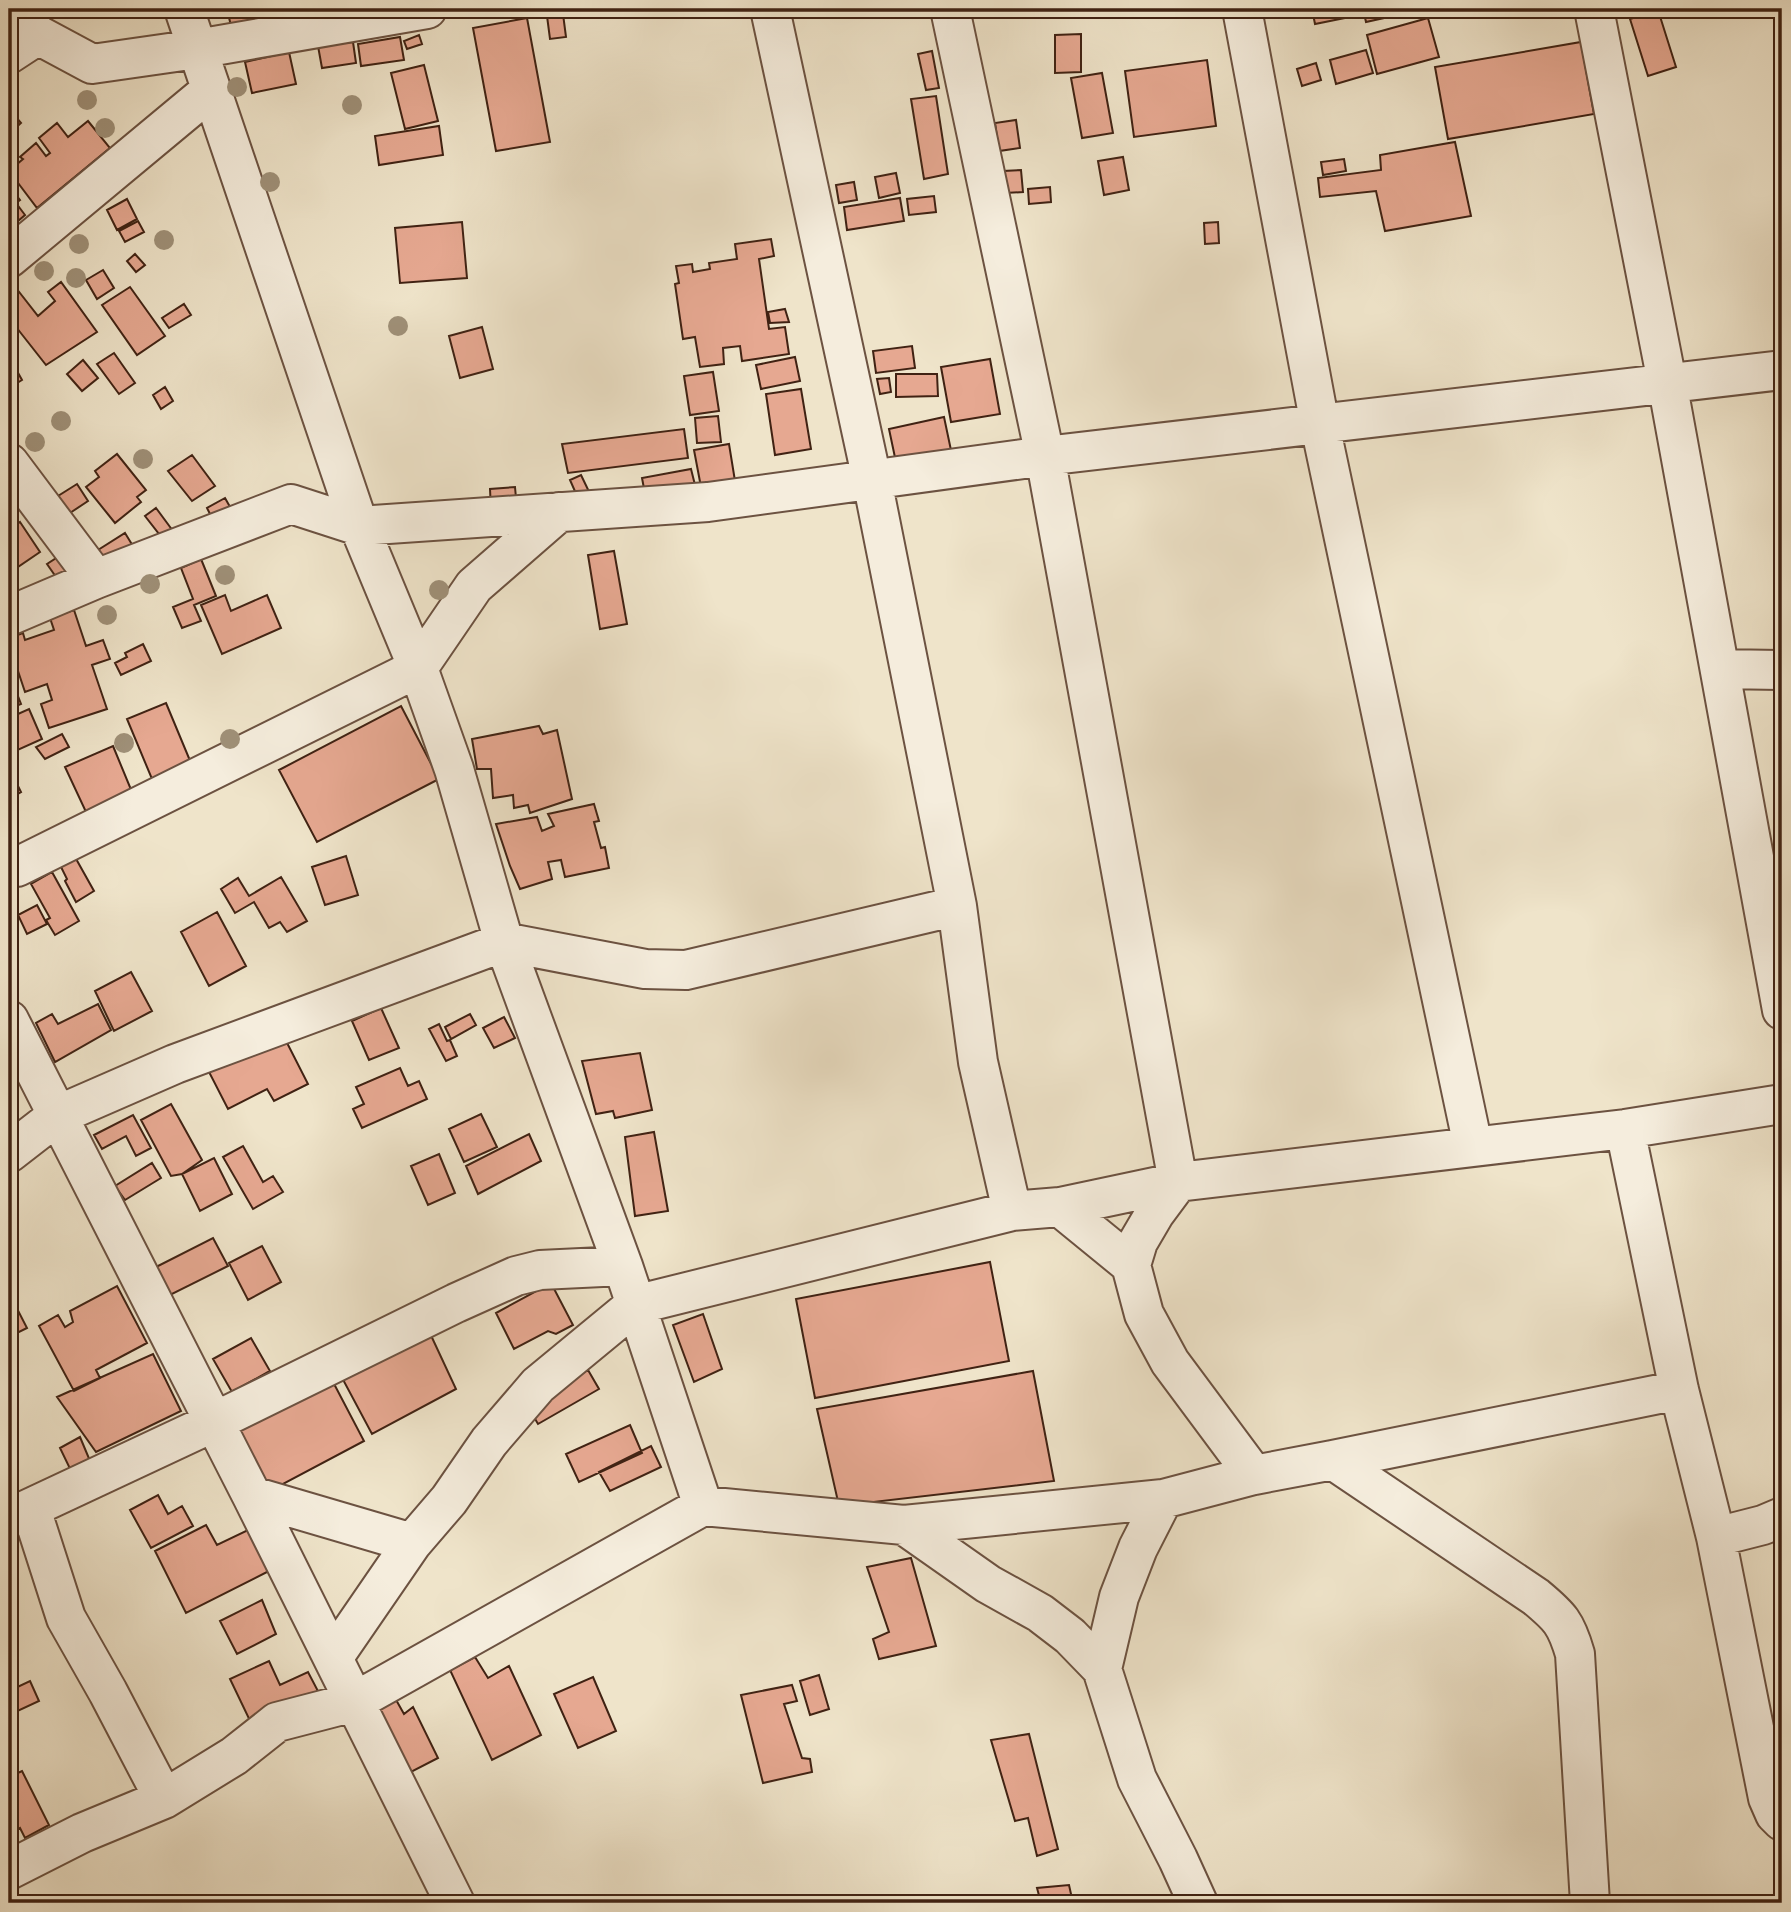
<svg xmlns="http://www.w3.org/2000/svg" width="1791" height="1912" font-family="Vollkorn,serif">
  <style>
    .building { fill: #e6a891; stroke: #402213; stroke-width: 2 }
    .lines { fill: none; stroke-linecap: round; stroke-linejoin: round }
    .minor-casing { stroke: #6c5241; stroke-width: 42 }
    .minor { stroke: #f5eddd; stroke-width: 38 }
    .tree { fill: #9f9078 }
  </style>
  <rect width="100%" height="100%" fill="#efe4ca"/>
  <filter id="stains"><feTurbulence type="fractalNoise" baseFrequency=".00286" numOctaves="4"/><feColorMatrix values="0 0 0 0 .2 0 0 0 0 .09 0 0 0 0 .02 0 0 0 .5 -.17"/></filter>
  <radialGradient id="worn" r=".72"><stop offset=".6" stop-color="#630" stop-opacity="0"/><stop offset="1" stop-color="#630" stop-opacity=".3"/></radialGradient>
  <path class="building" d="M227,9H269L271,16L231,26Z
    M1312,9H1359L1360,15L1315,24Z
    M1363,9H1425L1366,22Z
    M1658,10L1676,67L1648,76L1630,19Z
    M563,14L566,37L550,39L547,16Z
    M527,18L550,142L496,151L473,28Z
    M1428,18L1439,57L1377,74L1367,35Z
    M1081,34V72L1055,73V35Z
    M419,35L422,44L407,49L404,41Z
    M400,37L404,60L361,66L358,44Z
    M353,42L356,63L322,68L318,46Z
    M1581,42L1594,114L1448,139L1435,67Z
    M1366,50L1373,73L1336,84L1330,60Z
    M932,51L939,88L926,90L918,54Z
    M289,52L296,84L252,93L245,62Z
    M1207,60L1216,126L1134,137L1125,71Z
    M1316,63L1321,80L1302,86L1297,69Z
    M424,65L438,121L405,129L391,73Z
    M1102,73L1113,133L1082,138L1071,78Z
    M936,96L948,174L924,179L911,99Z
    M9,109L21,123L9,134Z
    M1016,120L1020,148L999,151L995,123Z
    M88,121L110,148L37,208L9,171L23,159L20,157L36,143L46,156L50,153L39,138L57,123L68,137Z
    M439,126L443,155L379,165L375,136Z
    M1455,142L1471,216L1385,231L1376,191L1320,197L1318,178L1381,170L1380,155Z
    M1123,157L1129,190L1104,195L1098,161Z
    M1344,159L1346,171L1323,175L1321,162Z
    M1021,170L1023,192L1005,193L1003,171Z
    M896,173L900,193L879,198L875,177Z
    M854,182L857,200L839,203L836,185Z
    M1050,187L1051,202L1029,204L1028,189Z
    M13,191L20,200L16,203L25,215L18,221L9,210V195Z
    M934,196L936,212L909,215L907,199Z
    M900,198L904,221L847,230L844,207Z
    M127,199L137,219L117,230L107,210Z
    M138,221L144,232L125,242L119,231Z
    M462,222L467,278L400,283L395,228Z
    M1218,222L1219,243L1205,244L1204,223Z
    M771,239L774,256L759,259L769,329L785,327L789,354L742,361L740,346L723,348L724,364L700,367L695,337L683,339L675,284L679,283L676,266L692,264L693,272L710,269L709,263L737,259L735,244Z
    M135,254L145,265L136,272L127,261Z
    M103,270L114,288L97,299L86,280Z
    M9,279L38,316L55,301L48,292L61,282L97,332L46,365L9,318Z
    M130,287L165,336L137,355L102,305Z
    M184,304L191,315L169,328L162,318Z
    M785,309L789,322L770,323L768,312Z
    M482,327L493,369L460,378L449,336Z
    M912,346L915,368L876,373L873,351Z
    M114,353L135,383L119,394L97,364Z
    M795,357L800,381L761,389L756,365Z
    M990,359L1000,414L951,422L941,367Z
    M83,360L98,378L82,391L67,374Z
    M12,362L22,380L9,388V363Z
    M713,372L719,411L690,415L684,376Z
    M896,374H937L938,396L896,397Z
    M889,378L891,392L880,394L877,379Z
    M165,387L173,401L161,409L153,395Z
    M801,389L811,449L775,455L766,394Z
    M718,416L721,442L697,443L695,418Z
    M944,417L952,455L897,467L889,429Z
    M684,429L688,458L568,473L562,444Z
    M729,444L735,481L701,487L694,450Z
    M117,454L146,490L137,497L141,502L115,523L86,487L99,477L95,471Z
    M192,455L215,486L192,501L168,471Z
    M691,469L696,489L646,499L642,478Z
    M581,475L593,500L581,505L570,480Z
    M77,484L88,501L70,513L58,496Z
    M515,487L517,509L491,510L490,489Z
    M225,498L234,514L214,522L207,508Z
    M156,508L173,531L163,539L145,516Z
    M20,522L40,552L9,573V530Z
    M125,533L136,551L106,563L98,550Z
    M614,551L627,624L600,629L588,555Z
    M61,555L69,569L56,577L47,564Z
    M201,559L216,596L194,605L201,621L182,628L173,607L193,599L181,568Z
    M225,595L231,611L267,595L281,628L222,654L201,605Z
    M74,610L86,646L103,640L110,659L92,665L107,709L49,728L41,704L52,700L47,684L25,692L9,644V638L23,633L25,640L54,630L50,618Z
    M143,644L151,661L121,675L115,663L127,657L125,653Z
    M9,673L21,704L9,709Z
    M166,703L191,763L152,779L127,719Z
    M401,706L439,779L317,842L279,770Z
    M29,709L42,739L11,753L9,747V718Z
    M539,726L543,734L557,730L572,799L530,813L528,805L514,808L513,795L493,798L491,769H477L472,739Z
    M62,734L69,747L45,759L36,747Z
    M113,746L132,792L86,812L65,767Z
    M16,782L21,792L9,799V786Z
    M594,804L599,821L594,822L601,848L605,847L609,868L565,877L561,860L548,862L552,879L520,889L510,866L496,824L537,817L542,831L554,826L548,814Z
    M346,856L358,895L325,905L312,867Z
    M75,857L94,891L76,902L65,881L67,879L60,865Z
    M52,872L79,921L55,935L46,920L50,918L31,884Z
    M281,877L307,921L287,932L280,922L269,928L254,902L235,913L221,889L238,878L249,896Z
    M37,905L47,924L27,934L18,915Z
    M217,912L246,966L209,986L181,932Z
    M131,972L152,1011L114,1031L95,991Z
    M98,1004L111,1030L55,1062L36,1023L52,1014L58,1024Z
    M381,1008L399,1048L369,1060L352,1021Z
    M470,1014L476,1025L451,1039L445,1027Z
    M504,1017L515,1038L494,1048L483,1028Z
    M439,1024L447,1041L450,1040L457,1056L446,1061L429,1029Z
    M282,1033L308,1084L274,1101L267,1089L228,1109L208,1070Z
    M640,1053L652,1110L615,1118L613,1111L596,1114L582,1061Z
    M400,1068L408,1086L419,1081L427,1099L362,1128L353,1109L364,1104L356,1087Z
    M171,1104L202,1160L182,1174L171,1176L141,1120Z
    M481,1114L497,1147L464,1162L449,1129Z
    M133,1115L151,1148L136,1156L126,1136L102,1149L94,1135Z
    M654,1132L668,1211L635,1216L625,1137Z
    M529,1134L541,1161L478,1194L466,1166Z
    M243,1146L263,1182L273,1176L283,1192L253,1209L223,1157Z
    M439,1154L455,1193L428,1205L411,1166Z
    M214,1158L232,1194L200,1211L182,1174Z
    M152,1163L161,1178L125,1200L115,1186Z
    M213,1238L228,1266L170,1295L156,1267Z
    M262,1246L281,1282L248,1300L229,1263Z
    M990,1262L1009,1361L815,1398L796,1299Z
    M551,1283L573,1325L556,1334L548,1331L514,1349L496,1313Z
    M117,1286L147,1343L96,1370L100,1378L74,1391L39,1326L58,1315L65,1327L73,1322L70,1311Z
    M9,1293L27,1328L9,1337Z
    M703,1314L722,1369L694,1382L673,1325Z
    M428,1329L456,1389L372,1434L340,1374Z
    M251,1338L270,1371L232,1392L213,1359Z
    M153,1354L181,1411L96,1452L57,1397Z
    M588,1370L599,1389L538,1424L527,1405Z
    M1033,1371L1054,1481L839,1506L817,1409Z
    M332,1380L364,1441L268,1492L235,1431Z
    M630,1425L642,1453L579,1482L566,1454Z
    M80,1437L93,1468L74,1477L60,1448Z
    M651,1446L661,1467L610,1491L599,1472Z
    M158,1495L168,1514L182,1506L193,1526L151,1548L130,1510Z
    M206,1525L217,1545L248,1530L269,1571L186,1613L155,1551Z
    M911,1558L936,1646L879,1659L873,1639L889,1632L867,1567Z
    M262,1600L276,1634L237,1654L220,1621Z
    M475,1657L488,1678L509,1666L541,1735L492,1760L450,1670Z
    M269,1661L280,1685L308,1672L320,1695L253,1727L230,1679Z
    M819,1675L829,1709L810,1715L800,1681Z
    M593,1677L616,1731L578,1748L554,1694Z
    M30,1681L39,1701L9,1715V1691Z
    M792,1685L797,1701L784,1704L802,1758L810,1759L812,1772L763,1783L741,1695Z
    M395,1698L404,1714L413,1707L438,1758L409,1773L374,1710Z
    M1029,1734L1058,1849L1037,1856L1028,1818L1015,1821L991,1740Z
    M22,1771L49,1825L25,1838L20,1828L9,1835V1777Z
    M1069,1885L1073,1903H1041L1037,1888Z"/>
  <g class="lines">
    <g class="minor-casing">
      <path id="minor" d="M9,9L38,35
        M184,9L359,526L418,668L454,769L504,942L623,1266L703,1506
        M770,9L872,480L957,906L978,1062L1012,1211
        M950,9L1045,456L1178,1182L1155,1213L1138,1242L1131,1265L1144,1314L1170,1362L1254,1475
        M1242,9L1320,425L1473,1146
        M1594,9L1667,382L1782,1010
        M9,54L38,35L92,64L197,49L427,9
        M9,258L211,90
        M9,463L96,579
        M9,616L96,579L291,504L359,526L708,502L1045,456L1782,370
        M1720,669L1782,670
        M9,867H17L418,668L474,586L559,512
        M9,1020L252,1496L455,1903
        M1625,1129L1679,1390L1716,1537L1768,1798L1775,1814L1782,1821
        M9,1153L58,1115L175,1064L504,942L645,969L686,970L957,906
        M1060,1207L1131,1265
        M1333,1460L1536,1597C1560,1617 1566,1623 1575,1654L1590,1903
        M252,1496L412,1543
        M31,1509L66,1618L108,1692L164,1799
        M9,1518L214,1422L456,1303L516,1276L540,1270L623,1266
        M904,1525L988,1584L1040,1613L1070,1636L1102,1669L1137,1779L1178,1859L1198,1903
        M1716,1537L1763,1525L1782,1517
        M333,1658L412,1543L449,1500L489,1442L538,1385L635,1305L1012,1211L1060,1207L1178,1182L1625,1129L1782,1104
        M1102,1669L1119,1597L1138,1548L1163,1499
        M9,1870L82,1833L164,1799L234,1756L277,1722L354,1702L703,1506L904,1525L1163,1499L1254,1475L1333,1460L1679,1390"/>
    </g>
    <use href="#minor" class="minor"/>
  </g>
  <g class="tree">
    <circle cx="237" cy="87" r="10"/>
    <circle cx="87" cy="100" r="10"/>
    <circle cx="352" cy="105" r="10"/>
    <circle cx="105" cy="128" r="10"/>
    <circle cx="270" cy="182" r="10"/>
    <circle cx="164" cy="240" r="10"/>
    <circle cx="79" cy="244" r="10"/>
    <circle cx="44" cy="271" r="10"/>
    <circle cx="76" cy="278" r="10"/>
    <circle cx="398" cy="326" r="10"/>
    <circle cx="61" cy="421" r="10"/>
    <circle cx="35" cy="442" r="10"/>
    <circle cx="143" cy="459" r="10"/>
    <circle cx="225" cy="575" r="10"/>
    <circle cx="150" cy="584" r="10"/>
    <circle cx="439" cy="590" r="10"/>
    <circle cx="107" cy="615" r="10"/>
    <circle cx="230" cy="739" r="10"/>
    <circle cx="124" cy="743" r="10"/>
  </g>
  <rect width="1791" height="1912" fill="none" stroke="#efe4ca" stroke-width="35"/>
  <rect x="10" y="10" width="1770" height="1891" fill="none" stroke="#402213" stroke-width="3.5"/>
  <rect x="18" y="18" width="1756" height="1877" fill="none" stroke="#402213" stroke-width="2"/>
  <rect width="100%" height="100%" filter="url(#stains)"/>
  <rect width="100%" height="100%" fill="url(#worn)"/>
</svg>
